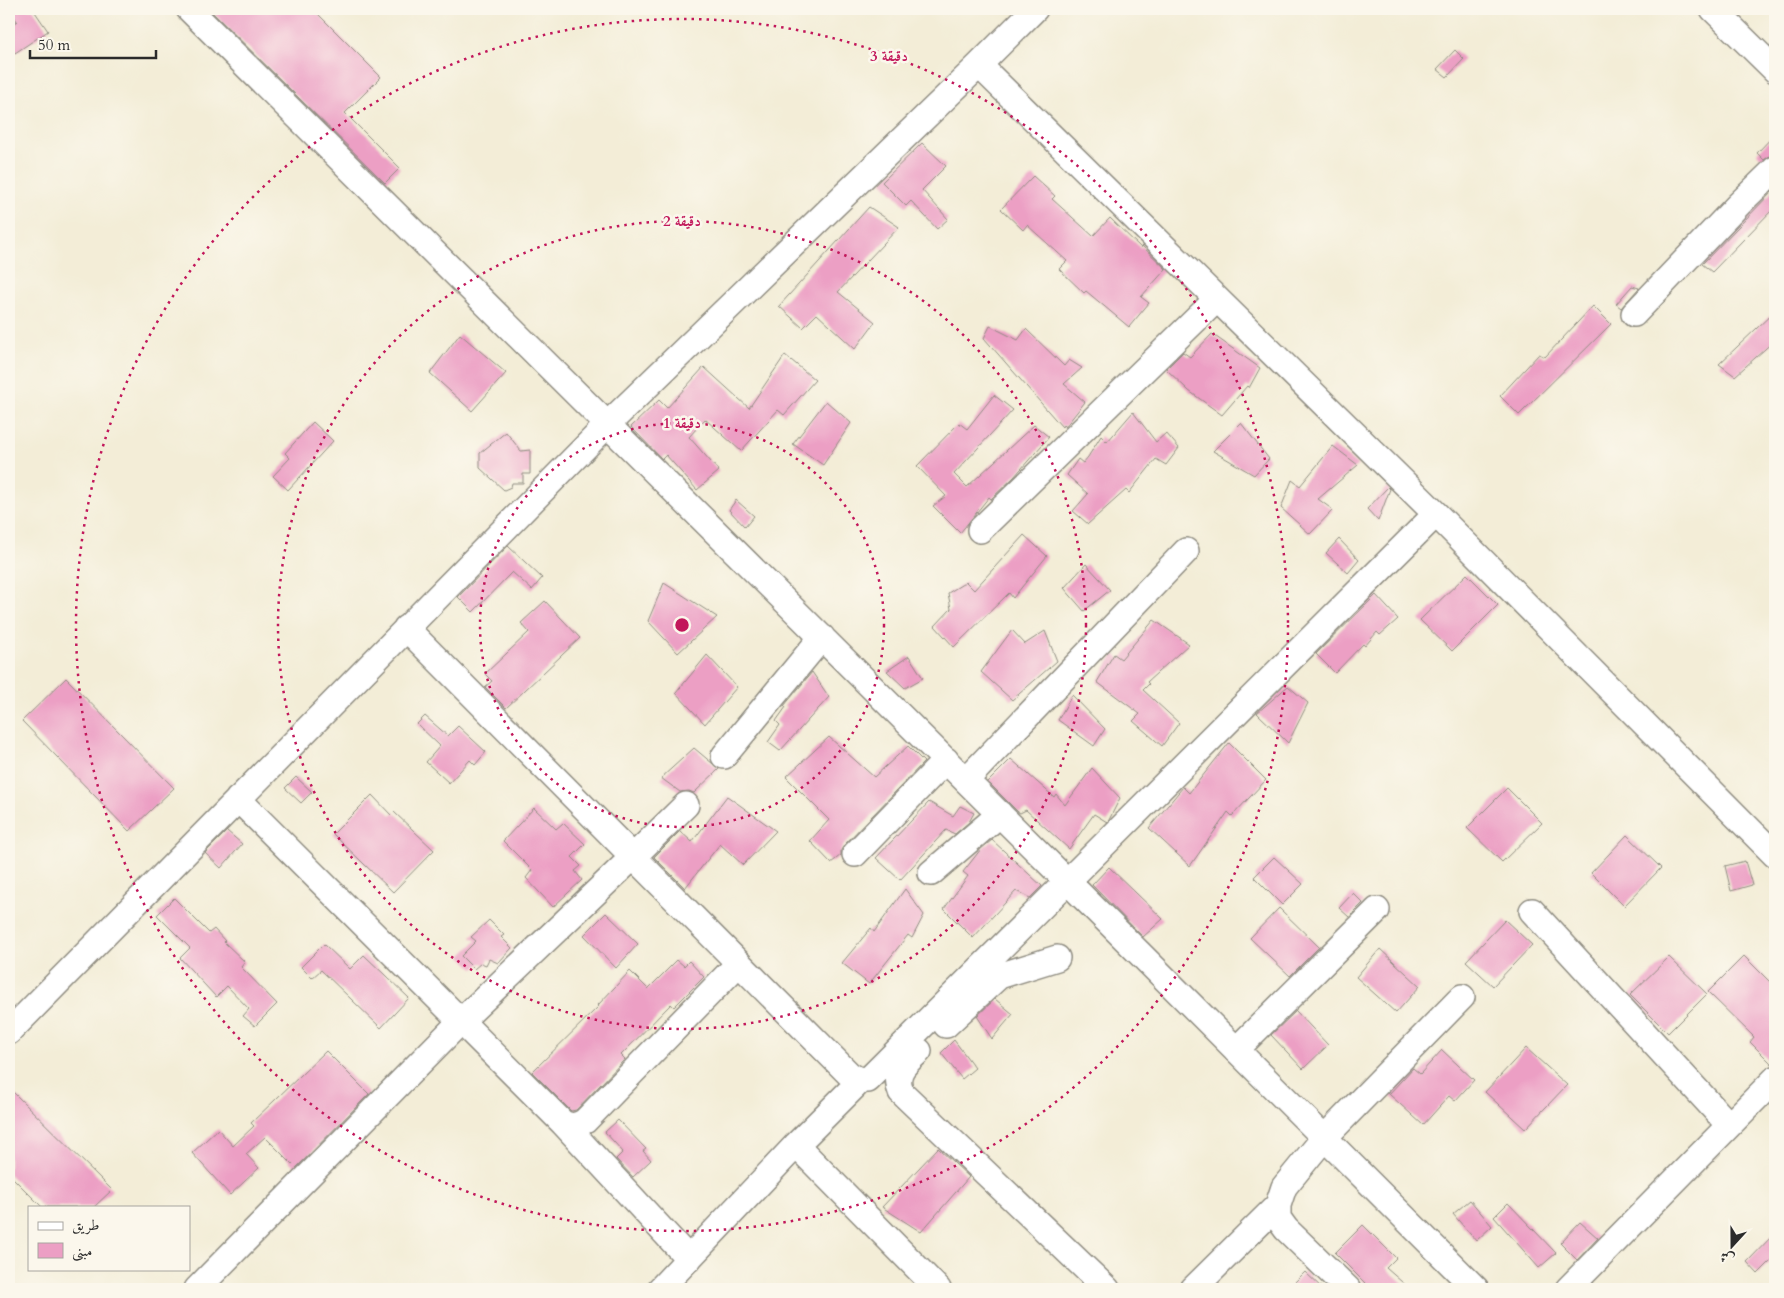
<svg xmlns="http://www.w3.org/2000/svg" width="1784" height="1298" font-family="Cardo,Amiri,serif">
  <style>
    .building { fill: #ec9fc4 }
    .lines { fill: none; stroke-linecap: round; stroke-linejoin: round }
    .minor-casing { stroke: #8f8c81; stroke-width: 28 }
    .minor { stroke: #fff; stroke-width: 25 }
    .ring { fill: none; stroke: #c2185b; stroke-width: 2.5; stroke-dasharray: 2.5 5 }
    .centre { fill: #c2185b; stroke: #fbf7ec; stroke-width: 2.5 }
    .ring-label { font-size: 15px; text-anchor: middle; font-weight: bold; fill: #c2185b; stroke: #fbf7ec; stroke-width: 5; stroke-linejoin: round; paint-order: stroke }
  </style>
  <rect width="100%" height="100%" fill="#fbf7ec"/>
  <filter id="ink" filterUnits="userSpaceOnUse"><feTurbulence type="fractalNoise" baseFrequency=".02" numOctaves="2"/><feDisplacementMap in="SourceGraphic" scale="10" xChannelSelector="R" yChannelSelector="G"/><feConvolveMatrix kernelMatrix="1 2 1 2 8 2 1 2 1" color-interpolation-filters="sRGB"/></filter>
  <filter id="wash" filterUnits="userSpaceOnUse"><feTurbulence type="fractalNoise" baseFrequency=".0096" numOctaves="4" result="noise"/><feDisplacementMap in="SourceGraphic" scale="20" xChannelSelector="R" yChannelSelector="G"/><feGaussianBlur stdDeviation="1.12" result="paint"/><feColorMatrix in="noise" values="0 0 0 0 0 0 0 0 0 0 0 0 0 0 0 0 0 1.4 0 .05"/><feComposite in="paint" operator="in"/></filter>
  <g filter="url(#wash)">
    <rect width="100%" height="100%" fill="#f3edd7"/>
    <g id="blocks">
      <path class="building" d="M9,9H33L48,31L15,53L9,44V27L17,21Z
        M209,9H313L381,77L345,113L400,168L385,183Z
        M1455,50L1464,59L1447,77L1437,69Z
        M1775,134V155H1771L1764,160L1757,153Z
        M922,143L946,166L922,190L948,219L937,229L911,201L906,206L882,182Z
        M1033,176L1055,196L1052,199L1093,236L1110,218L1141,248L1142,246L1166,269L1141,297L1149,303L1129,327L1086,291L1084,293L1059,269L1067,261L1027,225L1023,230L1001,209Z
        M1775,189V207L1712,272L1702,264Z
        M869,207L899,227L838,292L875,322L855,349L817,314L803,328L779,306Z
        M1632,286L1639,288L1621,308L1616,304Z
        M1593,306L1611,324L1519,415L1500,396L1539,354L1545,357Z
        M1775,311V340L1735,376L1719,364Z
        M990,326L1018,340L1026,329L1064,366L1069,360L1082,368L1064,384L1085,402L1065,427L1063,425L1062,427L984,338Z
        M460,334L506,373L472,411L430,373Z
        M1212,334L1260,368L1249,388L1247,386L1222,415L1189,391L1166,369L1183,352L1190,357Z
        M785,355L815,380L784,415L778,410L741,451L705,419L689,437L719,471L697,490L666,455L662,459L631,427L659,400L667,408L704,367L749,408Z
        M994,395L1013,410L954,474L967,487L1034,425L1049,437L1014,477L991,499L989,497L960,533L933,506L946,496L917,466L959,423L967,429Z
        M826,401L851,423L823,465L793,444Z
        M1133,412L1156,442L1166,433L1179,448L1166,465L1156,459L1129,493L1126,490L1088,524L1073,511L1088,494L1067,475L1078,459L1083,463L1088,457L1101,436L1107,442Z
        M313,422L333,441L288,490L273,476L290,458L285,453Z
        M1241,423L1269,459L1254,475L1213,451Z
        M506,432L521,451L530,450V474H523V483H512L511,487L504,490L480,468V453Z
        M1333,446L1358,465L1318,499L1333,510L1310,534L1281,508L1292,480L1300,486Z
        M1388,487L1390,489L1378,521L1367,509Z
        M736,500L754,516L745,527L729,510Z
        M1024,535L1047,556L1013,598L1009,593L954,647L935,626L951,609L948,593L966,582L974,590Z
        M1339,539L1359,560L1348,573L1326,553Z
        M508,546L542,578L532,590L512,572L473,612L458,597Z
        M1086,564L1110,590L1084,611L1064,588Z
        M1467,574L1498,605L1452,651L1420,620Z
        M664,583L717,617L678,653L648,621Z
        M1376,595L1398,619L1380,635L1377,632L1365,646L1363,644L1335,673L1316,654Z
        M545,601L580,638L506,708L485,687L492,681L485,674L529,632L521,623Z
        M1154,620L1189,644L1147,682L1149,684L1143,690L1179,723L1162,746L1133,721L1140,714L1097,682L1114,654L1121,659Z
        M1012,630L1025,644L1045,631L1057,661L1012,700L981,672Z
        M707,655L737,687L705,724L676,693Z
        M909,656L923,678L905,688L887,671Z
        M812,672L829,697L780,751L768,742L780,725L776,721L786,707L784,706Z
        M66,678L174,788L129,831L22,721Z
        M1288,686L1308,703L1288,743L1257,713Z
        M1072,695L1105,729L1094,746L1058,720Z
        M425,716L448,736L458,726L486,752L475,765L470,760L449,783L426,762L440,746L417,724Z
        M829,737L874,777L908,746L924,762L845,844L841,850V855L831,863L810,841L829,820L786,777Z
        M1229,743L1266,780L1232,816L1228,812L1190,866L1149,828L1183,787L1189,793Z
        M694,748L719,769L694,793L689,791L680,792L661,778Z
        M1011,759L1054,797L1056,794L1065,805L1092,768L1120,798L1109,820L1107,822L1094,814L1069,849L1026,810L1020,813L1018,812L988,782Z
        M296,777L312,792L301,803L285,788Z
        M1507,788L1542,823L1502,862L1467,828Z
        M372,795L391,815L394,812L434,850L393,892L333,834Z
        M727,796L776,831L743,865L720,844L685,888L654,857L680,831L692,842Z
        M929,802L953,816L960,806L974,813L969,822L955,834L946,830L900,880L876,858Z
        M534,808L556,829L563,823L585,844L572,857L581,866L575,871L582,880L553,907L526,878L532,870L503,841Z
        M227,831L242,844L221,868L205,853Z
        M1627,835L1661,868L1624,906L1591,873Z
        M992,840L1042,886L1030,898L1016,891L973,938L944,909L968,876L963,872L981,849Z
        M1274,857L1303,884L1282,905L1254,877Z
        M1745,861L1752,885L1731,891L1725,866Z
        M1109,867L1163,919L1143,937L1092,885Z
        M905,889L924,915L912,938L908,935L869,984L842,963L871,928L874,932Z
        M1353,893L1363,903L1349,917L1339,908Z
        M174,898L209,933L214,929L225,941L224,942L245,962L241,967L277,1004L255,1026L243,1016L249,1009L227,986L216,997L180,958L190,948L157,915Z
        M1279,908L1319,947L1290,976L1250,938Z
        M606,913L638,944L616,968L584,935Z
        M489,920L504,935L501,937L512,948L498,963L489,959L486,965L481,963L474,969L461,956L476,941L471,937Z
        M1505,920L1532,945L1493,986L1466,961Z
        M324,944L350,969L364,955L409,998L381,1028L321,970L312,978L301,967Z
        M1380,949L1420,986L1396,1013L1356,977Z
        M1744,956L1775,987V1065H1773L1750,1042L1754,1037L1708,992Z
        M1669,957L1707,994L1668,1033L1630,995Z
        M677,960L684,966L689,961L704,977L674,1007L671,1004L621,1055L625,1059L576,1110L571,1111L532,1072L599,1006L598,1005L630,971L648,989Z
        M995,999L1013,1014L992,1039L977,1016Z
        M1296,1011L1328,1045L1303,1069L1271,1035Z
        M954,1040L975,1068L962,1079L941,1053Z
        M1526,1048L1567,1085L1525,1129L1485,1092Z
        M1442,1050L1474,1080L1455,1101L1449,1096L1423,1125L1389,1094L1413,1068L1420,1074Z
        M326,1051L369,1094L296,1168L265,1137L246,1154L259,1168L230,1195L192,1153L218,1129L233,1146L254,1126L251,1123Z
        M9,1088L112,1190L94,1207H42L9,1174Z
        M618,1120L646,1149L643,1151L651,1160L633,1177L616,1159L623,1152L605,1132Z
        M938,1148L969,1177L921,1232L882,1207Z
        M1470,1200L1492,1226L1476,1241L1453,1214Z
        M1508,1203L1556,1253L1539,1268L1494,1217Z
        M1580,1222L1598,1238L1577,1260L1560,1243Z
        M1363,1225L1396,1258L1386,1268L1410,1289H1371L1335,1253Z
        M1775,1233V1257L1758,1274L1747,1262Z
        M1305,1272L1323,1289H1288Z"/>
    </g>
  </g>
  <g filter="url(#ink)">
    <use href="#blocks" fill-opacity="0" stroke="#8f8c81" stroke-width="1"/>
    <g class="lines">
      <g class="minor-casing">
        <path id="minor" d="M189,9L1067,881L1476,1289
          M1713,9L1775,70
          M979,65L1436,514L1775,855
          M1634,314L1739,204L1775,169
          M980,530L1217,299
          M406,628L849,1074L857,1079L868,1080L1436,514
          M724,756L822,637
          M966,780L1186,551
          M238,799L563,1123C571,1127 577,1126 585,1121L739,963
          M855,854L946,760
          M931,873L1000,814
          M1532,911L1729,1125
          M946,1025L999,976L1057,958
          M9,1032L608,424L979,65L1035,9
          M1236,1050L1377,910
          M919,1051C906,1063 893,1073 901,1092L1107,1289
          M563,1123L689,1259
          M796,1145L938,1289
          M197,1289L461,1021L633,857L686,805
          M660,1289L796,1145L861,1080
          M1193,1289L1278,1205
          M1348,1289L1286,1229L1278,1218V1205L1284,1187L1324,1138L1462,997
          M1568,1289L1775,1079"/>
      </g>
      <use href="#minor" class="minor"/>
    </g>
  </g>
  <g class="ring">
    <circle cx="682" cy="625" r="202"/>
    <circle cx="682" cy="625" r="404"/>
    <circle cx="682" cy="625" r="606"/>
  </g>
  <circle cx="682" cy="625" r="8" class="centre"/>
  <g class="ring-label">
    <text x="889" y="61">3 دقيقة</text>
    <text x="682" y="226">2 دقيقة</text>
    <text x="682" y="428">1 دقيقة</text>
  </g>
  <rect width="1784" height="1298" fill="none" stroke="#fbf7ec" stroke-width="30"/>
  <rect x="28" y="1206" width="162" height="65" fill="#fbf7ec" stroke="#a8a59f"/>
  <rect x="38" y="1222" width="25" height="8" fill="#ffffff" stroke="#a8a59f"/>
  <text x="72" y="1230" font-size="15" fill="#2b2b2b">طريق</text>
  <rect x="38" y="1243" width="25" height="15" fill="#ec9fc4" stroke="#a8a59f"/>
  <text x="72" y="1256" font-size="15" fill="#2b2b2b">مبنى</text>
  <g transform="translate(1732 1246) rotate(201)" stroke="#fbf7ec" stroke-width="4" paint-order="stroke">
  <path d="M0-4L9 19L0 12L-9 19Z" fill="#2b2b2b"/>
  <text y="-8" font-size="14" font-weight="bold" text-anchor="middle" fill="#2b2b2b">ش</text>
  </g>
  <path d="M30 50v8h126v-8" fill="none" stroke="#2b2b2b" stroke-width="2.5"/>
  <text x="38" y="50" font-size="15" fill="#2b2b2b" stroke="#fbf7ec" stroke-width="4" paint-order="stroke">50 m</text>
</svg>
